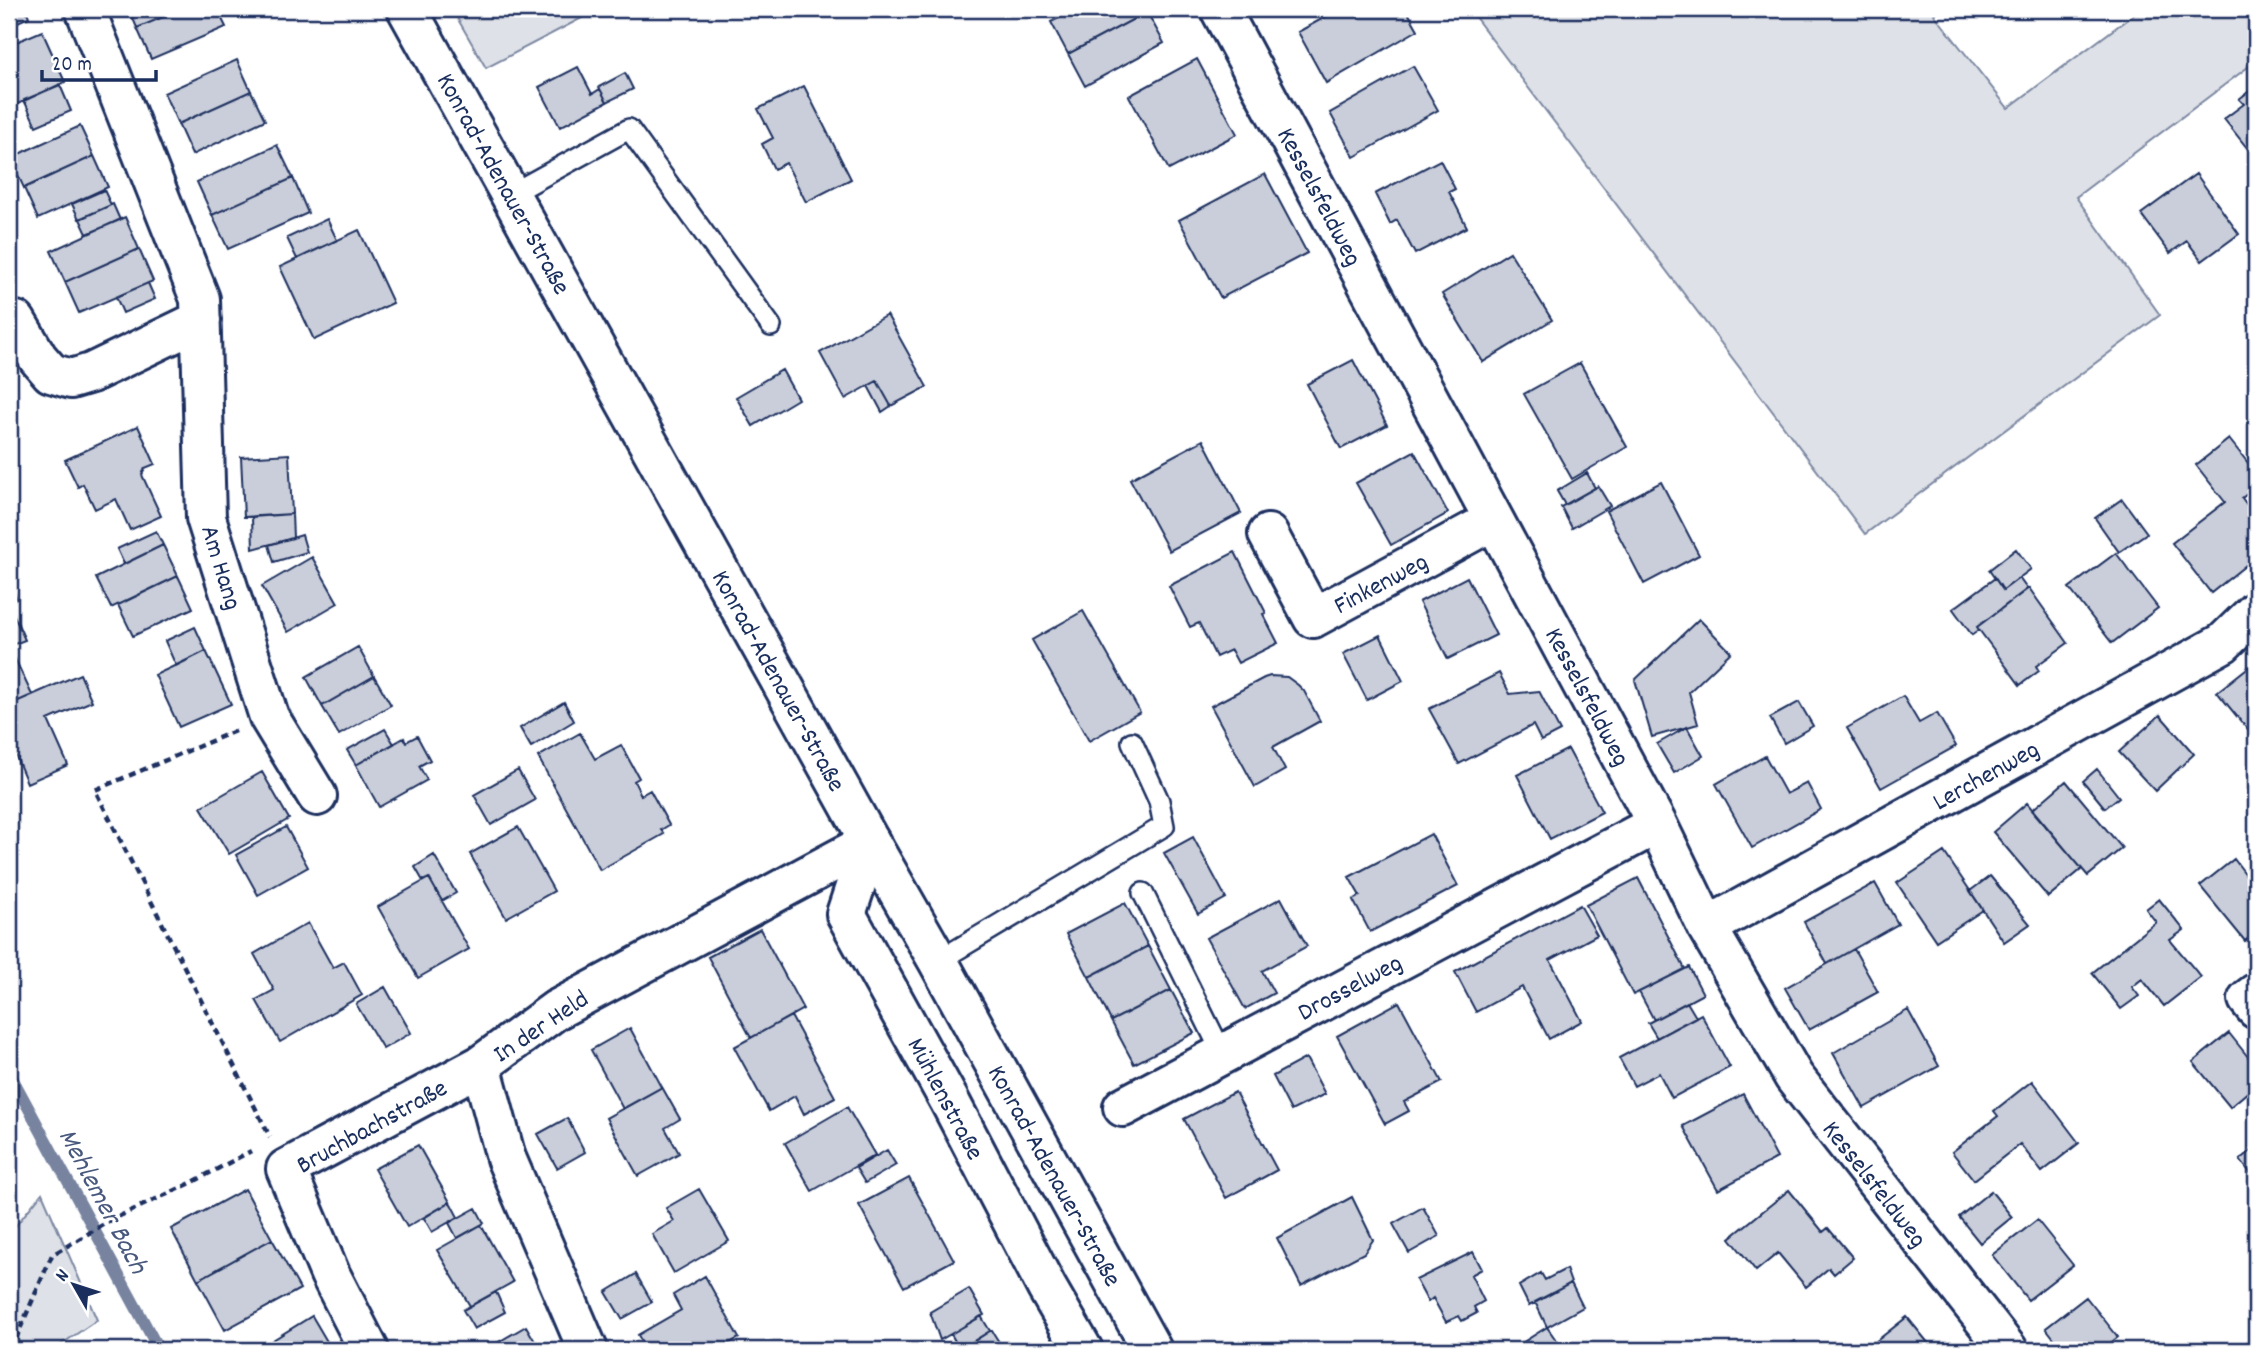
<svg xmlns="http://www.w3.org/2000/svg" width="2265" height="1359" font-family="Dekko,sans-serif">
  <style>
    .green { fill: #dee1e7; stroke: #7c88a2; stroke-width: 2 }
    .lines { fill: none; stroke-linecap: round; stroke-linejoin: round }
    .stream { stroke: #77839f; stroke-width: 12 }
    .building { fill: #caceda; stroke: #1b2f5e; stroke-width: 2 }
    .service-casing { stroke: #1b2f5e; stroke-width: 24 }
    .minor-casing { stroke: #1b2f5e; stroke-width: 44 }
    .secondary-casing { stroke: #1b2f5e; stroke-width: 44 }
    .path { stroke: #1b2f5e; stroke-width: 4.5; stroke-dasharray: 7 5; stroke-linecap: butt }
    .service { stroke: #fff; stroke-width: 19 }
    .minor { stroke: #fff; stroke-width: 38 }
    .secondary { stroke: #fff; stroke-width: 38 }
    .labels { text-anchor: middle; stroke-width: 6; stroke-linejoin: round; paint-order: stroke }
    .street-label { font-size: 26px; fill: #1b2f5e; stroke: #fff }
    .water-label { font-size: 28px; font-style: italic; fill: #49597e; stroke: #fff }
  </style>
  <rect width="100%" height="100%" fill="#fff"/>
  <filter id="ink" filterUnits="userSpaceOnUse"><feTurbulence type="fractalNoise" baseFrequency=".0143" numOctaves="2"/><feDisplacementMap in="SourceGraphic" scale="14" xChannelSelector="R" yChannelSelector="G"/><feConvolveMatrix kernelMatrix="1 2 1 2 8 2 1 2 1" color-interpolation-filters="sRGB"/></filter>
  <g filter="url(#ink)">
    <path class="green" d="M452,9H599L486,68Z
      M1469,9H1940L1934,14L2008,108L2141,9H2256V61L2076,197L2160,315L1865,534Z
      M42,1193L97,1320L53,1350H9V1234Z"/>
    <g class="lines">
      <path class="stream" d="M9,1072L159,1350"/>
    </g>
    <path class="building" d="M9,9H26L29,17L9,26Z
      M129,9H182L137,28Z
      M182,9H217L226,27L151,59L137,28Z
      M1077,9H1146L1147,12L1068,54L1051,22Z
      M1340,9H1406L1418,30L1326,83L1298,32Z
      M1147,12L1164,43L1085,86L1068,54Z
      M42,31L65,82L9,108V45Z
      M1197,59L1237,134L1169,170L1129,96Z
      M237,60L251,91L178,124L164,93Z
      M1413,66L1438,110L1354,157L1330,113Z
      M578,67L592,94L600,89L607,102L560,127L539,87Z
      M625,73L633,89L607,102L599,87Z
      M60,85L71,111L36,126L24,100Z
      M804,86L851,179L806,202L786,163L774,169L762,144L773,138L758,109Z
      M2256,86V143L2248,149L2224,119L2244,104L2239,99Z
      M251,91L265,120L192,155L178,124Z
      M80,126L94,156L24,188L10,158Z
      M277,145L293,178L212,215L197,182Z
      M94,156L108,187L38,219L24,188Z
      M1440,160L1455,189L1449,192L1467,227L1415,254L1397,220L1390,224L1375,194Z
      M1265,174L1307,253L1221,298L1179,220Z
      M2196,174L2239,234L2202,261L2187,241L2170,253L2141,214Z
      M293,178L308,213L228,249L212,215Z
      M104,190L111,205L79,219L72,204Z
      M113,204L120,220L87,234L80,219Z
      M125,217L139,249L65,282L51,251Z
      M327,219L337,240L297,259L287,238Z
      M359,230L393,303L314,340L280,267Z
      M139,249L153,281L79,313L65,282Z
      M1510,252L1552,320L1483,362L1442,294Z
      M148,283L155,299L123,313L116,297Z
      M887,315L927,387L891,406L877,381L845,399L820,353Z
      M1353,360L1387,425L1341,449L1307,384Z
      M1580,363L1627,447L1572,479L1524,394Z
      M782,370L798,399L753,426L736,397Z
      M877,381L891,406L882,412L868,386Z
      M138,426L155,464L145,468L142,475L161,516L130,530L116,499L95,509L83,484L78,487L65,460Z
      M2229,439L2256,473V487L2242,498L2256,517V557L2211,593L2172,543L2225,502L2196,465Z
      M1203,440L1241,513L1169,551L1130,479Z
      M1414,451L1448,513L1391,545L1356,483Z
      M289,454L292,514L244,517L241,457Z
      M1587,473L1595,488L1565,505L1557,491Z
      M1661,482L1699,555L1644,584L1606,511Z
      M1598,486L1610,506L1572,528L1561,507Z
      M2122,499L2147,533L2119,552L2095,518Z
      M292,514L293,538L253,549L252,517Z
      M156,531L163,545L124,564L117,549Z
      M302,535L307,552L274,562L269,545Z
      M163,545L178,576L111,608L96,578Z
      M2016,549L2031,569L2003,590L1989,570Z
      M1235,552L1266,613L1263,614L1278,643L1238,663L1231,650L1216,657L1199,623L1190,627L1169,586Z
      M2116,553L2158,608L2112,643L2069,588Z
      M312,557L338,603L288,632L262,586Z
      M178,576L193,608L133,636L118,605Z
      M1467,577L1496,635L1448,659L1419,602Z
      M1995,578L2003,590L2019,578L2027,589L1977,627L1979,630L1972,635L1953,609Z
      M9,579L17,599L9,602Z
      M2029,588L2068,643L2036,666L2039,671L2020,685L1977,627Z
      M9,604L25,640L9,646Z
      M1083,611L1140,712L1089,741L1032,640Z
      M1699,619L1731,652L1689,692L1698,724L1652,737L1635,680Z
      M195,627L206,651L176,666L165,641Z
      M1380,635L1403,681L1367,700L1343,654Z
      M9,646L32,695L9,705Z
      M358,647L374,676L322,706L306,677Z
      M206,651L231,704L179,727L155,675Z
      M2256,661V740L2217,692Z
      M1499,673L1510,694L1539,691L1560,731L1541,741L1533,725L1459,764L1429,709Z
      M80,674L92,701L48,720L68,765L27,783L9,740V705Z
      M374,676L391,705L339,735L322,706Z
      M1270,676L1287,677L1298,685L1304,691L1320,721L1273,747L1285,770L1255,787L1211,706L1264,678Z
      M1903,696L1919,723L1937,713L1956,746L1881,788L1847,728Z
      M564,702L574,721L531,747L520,728Z
      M1799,702L1813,726L1784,743L1770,718Z
      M2160,715L2194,754L2155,791L2119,752Z
      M1687,727L1703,756L1674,773L1657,744Z
      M385,729L394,744L356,765L347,750Z
      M580,733L595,759L621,745L639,778L634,781L641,795L650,790L669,825L661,830L664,834L600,870L538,757Z
      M417,736L430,760L419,766L427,780L379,807L356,765L404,738L406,742Z
      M1568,749L1602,812L1550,839L1517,775Z
      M1765,756L1786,794L1807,783L1821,809L1752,848L1716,784Z
      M2097,769L2119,797L2105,808L2083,781Z
      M518,770L535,800L491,825L474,795Z
      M262,772L289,819L229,854L201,807Z
      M2066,781L2122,848L2088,876L2032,810Z
      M2027,803L2082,869L2048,897L1993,832Z
      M286,827L308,867L258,895L236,855Z
      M518,827L554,891L506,918L470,854Z
      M1431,834L1458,886L1370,932L1353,900L1360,896L1349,877Z
      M1193,837L1226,898L1198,914L1164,853Z
      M1944,852L1983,910L1936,941L1897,883Z
      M434,855L456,893L442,901L429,878L423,881L415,867Z
      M2234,859L2256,888V932L2245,941L2200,886Z
      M1990,876L2030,924L2004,942L1970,891Z
      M429,878L469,949L418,978L378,907Z
      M1638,878L1685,969L1633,995L1586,905Z
      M1875,883L1898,924L1827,964L1804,922Z
      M1281,898L1307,946L1262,971L1274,993L1245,1009L1206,938Z
      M2159,899L2184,930L2170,940L2201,977L2164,1006L2142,979L2132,987L2139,996L2121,1009L2092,973L2156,922L2146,909Z
      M1125,903L1148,946L1089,977L1066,934Z
      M1580,905L1597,935L1550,960L1582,1021L1549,1039L1522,987L1476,1012L1455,972Z
      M308,923L333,968L344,962L362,995L280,1042L256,1000L274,990L254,954Z
      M760,929L803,1009L751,1038L708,957Z
      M1148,946L1171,990L1111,1021L1089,977Z
      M1854,949L1878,992L1809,1030L1785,988Z
      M1689,967L1703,994L1654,1020L1639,992Z
      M385,987L411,1033L383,1049L356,1004Z
      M1171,990L1194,1033L1134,1064L1111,1021Z
      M1399,1002L1442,1082L1404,1102L1409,1111L1385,1124L1337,1036Z
      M1687,1002L1696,1017L1657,1038L1648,1023Z
      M1908,1010L1939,1066L1864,1108L1833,1053Z
      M1701,1014L1730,1067L1672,1098L1659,1073L1634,1086L1619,1058Z
      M791,1016L835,1097L804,1114L795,1096L769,1111L734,1047Z
      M630,1028L662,1087L623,1109L591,1050Z
      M2229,1033L2256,1067V1085L2230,1107L2193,1062Z
      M1306,1058L1325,1094L1291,1111L1273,1076Z
      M2032,1081L2079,1143L2042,1172L2020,1144L1974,1180L1952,1152L1998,1116L1994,1111Z
      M662,1087L680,1119L665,1128L679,1153L638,1176L606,1118Z
      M1235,1092L1277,1170L1226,1198L1184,1119Z
      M1743,1094L1777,1158L1718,1190L1683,1126Z
      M847,1107L875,1155L812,1191L785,1143Z
      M567,1118L585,1152L557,1168L538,1134Z
      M418,1145L450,1202L407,1227L374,1169Z
      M2256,1147V1180L2240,1160Z
      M887,1150L896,1165L865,1183L856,1168Z
      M909,1178L954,1260L904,1287L859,1205Z
      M245,1189L272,1239L198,1280L171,1229Z
      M699,1189L729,1241L674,1273L652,1234L674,1221L666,1208Z
      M1789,1190L1823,1232L1828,1228L1853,1258L1834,1274L1829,1268L1806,1287L1778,1253L1756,1271L1730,1238Z
      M1991,1191L2012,1217L1980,1243L1959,1217Z
      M1352,1197L1373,1240L1364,1253L1301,1286L1277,1238Z
      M450,1202L458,1217L432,1232L424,1218Z
      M1423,1207L1439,1236L1409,1253L1393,1224Z
      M476,1208L484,1223L457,1238L449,1223Z
      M2037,1220L2073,1265L2028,1300L1992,1255Z
      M481,1225L513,1282L470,1306L437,1250Z
      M272,1239L300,1289L225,1330L198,1280Z
      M1473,1252L1482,1269L1471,1275L1484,1301L1474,1307L1477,1313L1462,1321L1459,1316L1446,1322L1433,1298L1428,1302L1416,1280Z
      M1566,1269L1571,1283L1529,1306L1519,1286L1541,1273L1545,1280Z
      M636,1274L652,1302L622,1319L606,1292Z
      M705,1276L739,1338L717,1350H646L638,1335L681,1310L673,1295Z
      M1571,1283L1583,1307L1547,1327L1535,1302Z
      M969,1289L984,1315L940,1340L930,1312Z
      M496,1292L505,1312L474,1329L463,1310Z
      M2086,1297L2118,1337L2102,1350H2063L2046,1328Z
      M312,1316L332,1350H273L268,1343Z
      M981,1316L990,1331L960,1350L951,1334Z
      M1907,1317L1934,1350H1865Z
      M526,1326L540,1350H485Z
      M1547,1327L1563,1350H1511Z
      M990,1331H992L1004,1350H959Z
      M1795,1341L1802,1350H1780Z"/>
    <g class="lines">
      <g class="service-casing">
        <path id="service" d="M511,194L629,129L771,326
          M1143,893L1222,1053
          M938,961L1164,826L1159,801L1132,742"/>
      </g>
      <g class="minor-casing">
        <path id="minor" d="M85,9L200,299L206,518L269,717L317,796
          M1220,9L1657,824L1707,927L1794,1077L2008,1350
          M16,321L38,358L51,373L71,379L91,373L201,320
          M1268,534L1313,618L1494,520
          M870,842L846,914L949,1100L1047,1288L1083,1350
          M1707,927L2223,643L2256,611
          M2256,993L2248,999L2256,1009
          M481,1065L506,1158L588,1350
          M1123,1107L1657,824
          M369,1350L330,1274L286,1169L481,1065L556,1010L870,842"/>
      </g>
      <g class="secondary-casing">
        <path id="secondary" d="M407,9L870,842L938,961L1152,1350"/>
      </g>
      <path class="path" d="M235,731L95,790L270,1137
        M11,1350L52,1255L111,1220L191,1183L251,1151"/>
      <use href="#service" class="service"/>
      <use href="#minor" class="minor"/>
      <use href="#secondary" class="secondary"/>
    </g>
  </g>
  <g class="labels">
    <g class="street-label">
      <text transform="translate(505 183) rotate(61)" y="9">Konrad-Adenauer-Straße</text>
      <text transform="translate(1321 196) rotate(62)" y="9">Kesselsfeldweg</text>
      <text transform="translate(223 567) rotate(73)" y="9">Am Hang</text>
      <text transform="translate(1380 582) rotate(-28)" y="9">Finkenweg</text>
      <text transform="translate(780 680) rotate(61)" y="9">Konrad-Adenauer-Straße</text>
      <text transform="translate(1589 696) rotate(62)" y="9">Kesselsfeldweg</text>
      <text transform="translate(1985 774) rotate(-29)" y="9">Lerchenweg</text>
      <text transform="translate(1349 986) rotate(-28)" y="9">Drosselweg</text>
      <text transform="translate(540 1025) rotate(-34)" y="9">In der Held</text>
      <text transform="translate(947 1098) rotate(62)" y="9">Mühlenstraße</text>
      <text transform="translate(371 1125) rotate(-29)" y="9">Bruchbachstraße</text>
      <text transform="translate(1056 1175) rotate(61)" y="9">Konrad-Adenauer-Straße</text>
      <text transform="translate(1876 1183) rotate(52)" y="9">Kesselsfeldweg</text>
    </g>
    <g class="water-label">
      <text transform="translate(105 1200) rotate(62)" y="10">Mehlemer Bach</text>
    </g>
  </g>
  <rect width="2265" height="1359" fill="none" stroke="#fff" stroke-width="35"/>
  <rect x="18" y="18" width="2230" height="1324" fill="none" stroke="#1b2f5e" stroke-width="2.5" filter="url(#ink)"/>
  <g transform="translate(74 1285) rotate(309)" stroke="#ffffff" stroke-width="5" paint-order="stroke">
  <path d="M0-5L12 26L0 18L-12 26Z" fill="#1b2f5e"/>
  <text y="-10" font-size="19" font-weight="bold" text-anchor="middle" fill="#1b2f5e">N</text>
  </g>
  <path d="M42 70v10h114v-10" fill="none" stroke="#1b2f5e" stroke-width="3.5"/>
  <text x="52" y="70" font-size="21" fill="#1b2f5e" stroke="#ffffff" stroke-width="5" paint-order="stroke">20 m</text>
</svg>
